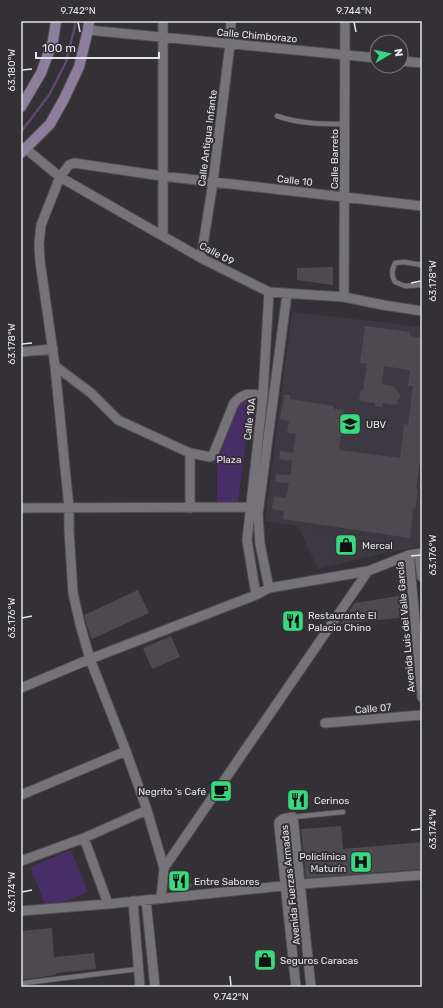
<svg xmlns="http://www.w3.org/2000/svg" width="443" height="1008" font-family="Rubik,sans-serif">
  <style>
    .built { fill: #3d3942 }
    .green { fill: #482e66 }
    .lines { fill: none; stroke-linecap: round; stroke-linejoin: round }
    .stream { stroke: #5e4671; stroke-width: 2.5 }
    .building { fill: #4c4a4f }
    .lane-casing { stroke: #4f4e51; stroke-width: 6 }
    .street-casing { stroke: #4f4e51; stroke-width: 11 }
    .secondary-casing { stroke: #4f4e51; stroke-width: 12 }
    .lane { stroke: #757377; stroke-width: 4.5 }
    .street { stroke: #757377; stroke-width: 9 }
    .secondary { stroke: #8c7f9d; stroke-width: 10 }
    .ticks { fill: none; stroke: #e4e3e5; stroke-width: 1.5 }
    .labels { text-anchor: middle; stroke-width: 4; stroke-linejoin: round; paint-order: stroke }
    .street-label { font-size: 10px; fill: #e4e3e5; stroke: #333135 }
    .poi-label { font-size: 10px; fill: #e4e3e5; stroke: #333135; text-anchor: start }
    .park-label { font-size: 10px; fill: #e7d7fd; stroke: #333135 }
    .neatline { fill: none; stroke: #e4e3e5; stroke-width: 1.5 }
    .ticks-label { font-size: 10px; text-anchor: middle; fill: #e4e3e5 }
  </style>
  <rect width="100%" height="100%" fill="#333135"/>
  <path class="built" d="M292,312L422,327V546L389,552L385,538L265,521Z
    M298,526L384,538L387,552L318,569Z"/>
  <path class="green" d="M252,396L238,502H217V466L211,463L235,405L241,400Z
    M71,850L88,892L47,909L30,867Z"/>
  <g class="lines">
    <path class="stream" d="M21,132L49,95L66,62L75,26V21"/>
  </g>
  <path class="building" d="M333,267V285L297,280V268Z
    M365,326L410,332V336L422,338V446L416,489H418L415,509H413L410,538L283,519L284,511L272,509L274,496L286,498L289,483L275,482L276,474L290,475L292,461L279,459L280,451L293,453L296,434L287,433L289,421L280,419L284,395H290V399L334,406V409L344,410L339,450L400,458L404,424L408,425L413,386H408L410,370L384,366L382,384L394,386L401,397L398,399L397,405L382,403V407L375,406V403L359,401L361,390L363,391L367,364L360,363Z
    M138,590L149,613L92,639L88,629L84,615Z
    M404,595L407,617L340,624L355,603Z
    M171,636L180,657L152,669L143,648Z
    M341,826L343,849L422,842V869L306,878L301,829Z
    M173,870L193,885L190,889L181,890L169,881L170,872Z
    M52,928L54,957L94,953L96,969L56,973V975L21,980V931Z"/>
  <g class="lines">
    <g class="lane-casing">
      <path id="lane" d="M277,116C300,124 321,124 345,124
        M422,265L404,262L395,263C392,270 391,275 395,282L405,286L422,285
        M293,817L343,812
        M24,983L138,969"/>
    </g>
    <g class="street-casing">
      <path id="street" d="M163,21V235
        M88,30L377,58
        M401,61L422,63
        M26,149L60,177L201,258L269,292L344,297L383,305L422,311
        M201,258L213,182L230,44L231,21
        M344,297L345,21
        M21,352L53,349
        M55,366L91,393L118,420L190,453L210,457L213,455L234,403C244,392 249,394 263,395
        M21,508L250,507
        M190,508V453
        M419,554L422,577
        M409,555L422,697
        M269,588L260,544L258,514L287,294
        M256,595L247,540L263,395L269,292
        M21,688L90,659L256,595L269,588L368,571L409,555L422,553
        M325,723L422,715
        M21,795L126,751
        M84,838L108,904
        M21,861L84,838L147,810
        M164,868L368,571
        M161,898L164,868L147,810L126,751L90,659L80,624L73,593L69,530V508L55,366L40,261L39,243L41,225L60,177L69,165L74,163L162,176L422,206
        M146,900L155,987
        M133,901L140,987
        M21,911L108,904L301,884L422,875
        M296,987L279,826V822L283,819L293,817L311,987"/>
    </g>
    <g class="secondary-casing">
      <path id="secondary" d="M21,107L41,73L53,41L56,21
        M21,153L50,124L64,99L79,67L88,30L89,21"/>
    </g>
    <use href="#lane" class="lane"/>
    <use href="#street" class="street"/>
    <use href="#secondary" class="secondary"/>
  </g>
  <path class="ticks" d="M78,22L80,32M354,22L356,32M22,70L32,69M411,283L421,281M22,344L32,343M411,556L421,555M22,618L32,616M411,830L421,829M22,892L32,890M230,976L231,986"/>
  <defs>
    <g id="university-square" transform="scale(1.15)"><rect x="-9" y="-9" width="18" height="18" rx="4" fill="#39d87f" stroke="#333135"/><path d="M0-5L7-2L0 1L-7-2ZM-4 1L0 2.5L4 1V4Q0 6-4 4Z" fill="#111"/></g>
    <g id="shop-square" transform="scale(1.15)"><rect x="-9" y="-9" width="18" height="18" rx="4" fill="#39d87f" stroke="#333135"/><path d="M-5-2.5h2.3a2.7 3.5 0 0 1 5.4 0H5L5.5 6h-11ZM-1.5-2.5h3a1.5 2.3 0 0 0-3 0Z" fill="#111"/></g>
    <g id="restaurant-square" transform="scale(1.15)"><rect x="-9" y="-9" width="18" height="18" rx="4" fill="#39d87f" stroke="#333135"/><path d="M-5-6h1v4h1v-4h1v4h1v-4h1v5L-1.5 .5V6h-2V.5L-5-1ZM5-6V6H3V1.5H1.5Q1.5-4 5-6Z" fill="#111"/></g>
    <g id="cafe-square" transform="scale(1.15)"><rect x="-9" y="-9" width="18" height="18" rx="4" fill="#39d87f" stroke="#333135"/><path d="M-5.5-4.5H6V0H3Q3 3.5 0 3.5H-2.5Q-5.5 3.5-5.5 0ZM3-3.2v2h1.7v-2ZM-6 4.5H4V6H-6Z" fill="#111"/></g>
    <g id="hospital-square" transform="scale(1.15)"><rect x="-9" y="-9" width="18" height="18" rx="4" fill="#39d87f" stroke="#333135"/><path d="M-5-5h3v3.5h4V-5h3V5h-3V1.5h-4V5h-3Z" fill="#111"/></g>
  </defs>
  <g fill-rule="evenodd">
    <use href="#university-square" x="350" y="424"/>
    <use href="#shop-square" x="346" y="545"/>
    <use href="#restaurant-square" x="293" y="621"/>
    <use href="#cafe-square" x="221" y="791"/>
    <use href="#restaurant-square" x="298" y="800"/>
    <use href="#hospital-square" x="361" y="862"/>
    <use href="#restaurant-square" x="179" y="881"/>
    <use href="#shop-square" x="265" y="960"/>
  </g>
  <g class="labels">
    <g class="street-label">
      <text transform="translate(257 35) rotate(5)" y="4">Calle Chimborazo</text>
      <text transform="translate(207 138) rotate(-83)" y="4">Calle Antigua Infante</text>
      <text transform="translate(334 159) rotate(-90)" y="4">Calle Barreto</text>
      <text transform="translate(295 180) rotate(6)" y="4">Calle 10</text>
      <text transform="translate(217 253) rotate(28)" y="4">Calle 09</text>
      <text transform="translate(249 419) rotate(-83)" y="4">Calle 10A</text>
      <text transform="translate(405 627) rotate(-95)" y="4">Avenida Luis del Valle García</text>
      <text transform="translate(373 708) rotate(-5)" y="4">Calle 07</text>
      <text transform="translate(290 885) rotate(-96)" y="4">Avenida Fuerzas Armadas</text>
    </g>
    <g class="poi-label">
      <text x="366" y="428">UBV</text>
      <text x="362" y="549">Mercal</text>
      <text x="308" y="619">Restaurante El<tspan x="308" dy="12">Palacio Chino</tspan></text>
      <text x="206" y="795" text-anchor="end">Negrito 's Café</text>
      <text x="314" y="804">Cerinos</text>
      <text x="346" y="860" text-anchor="end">Policlínica<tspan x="346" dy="12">Maturín</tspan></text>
      <text x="194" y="885">Entre Sabores</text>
      <text x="280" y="964">Seguros Caracas</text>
    </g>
    <g class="park-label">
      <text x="229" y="463">Plaza</text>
    </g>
  </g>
  <rect width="443" height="1008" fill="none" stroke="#333135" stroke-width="44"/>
  <g transform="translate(389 54) rotate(81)"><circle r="19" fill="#333135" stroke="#7a787b"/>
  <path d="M0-3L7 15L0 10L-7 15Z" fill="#39d87f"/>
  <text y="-6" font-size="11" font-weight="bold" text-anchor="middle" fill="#e4e3e5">N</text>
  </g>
  <path d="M36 52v6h123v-6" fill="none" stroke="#e4e3e5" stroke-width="2"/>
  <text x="42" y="52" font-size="12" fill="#e4e3e5" stroke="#333135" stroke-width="3" paint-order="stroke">100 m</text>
  <rect x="22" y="22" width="399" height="964" class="neatline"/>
  <g class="ticks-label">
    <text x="78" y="14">9.742°N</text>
    <text x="354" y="14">9.744°N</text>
    <text transform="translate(11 70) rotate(-90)" y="4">63.180°W</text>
    <text transform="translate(432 281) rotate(-90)" y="4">63.178°W</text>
    <text transform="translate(11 344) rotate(-90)" y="4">63.178°W</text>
    <text transform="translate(432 555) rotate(-90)" y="4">63.176°W</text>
    <text transform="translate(11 618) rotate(-90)" y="4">63.176°W</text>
    <text transform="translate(432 829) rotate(-90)" y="4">63.174°W</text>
    <text transform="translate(11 892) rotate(-90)" y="4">63.174°W</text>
    <text x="231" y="1000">9.742°N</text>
  </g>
</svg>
